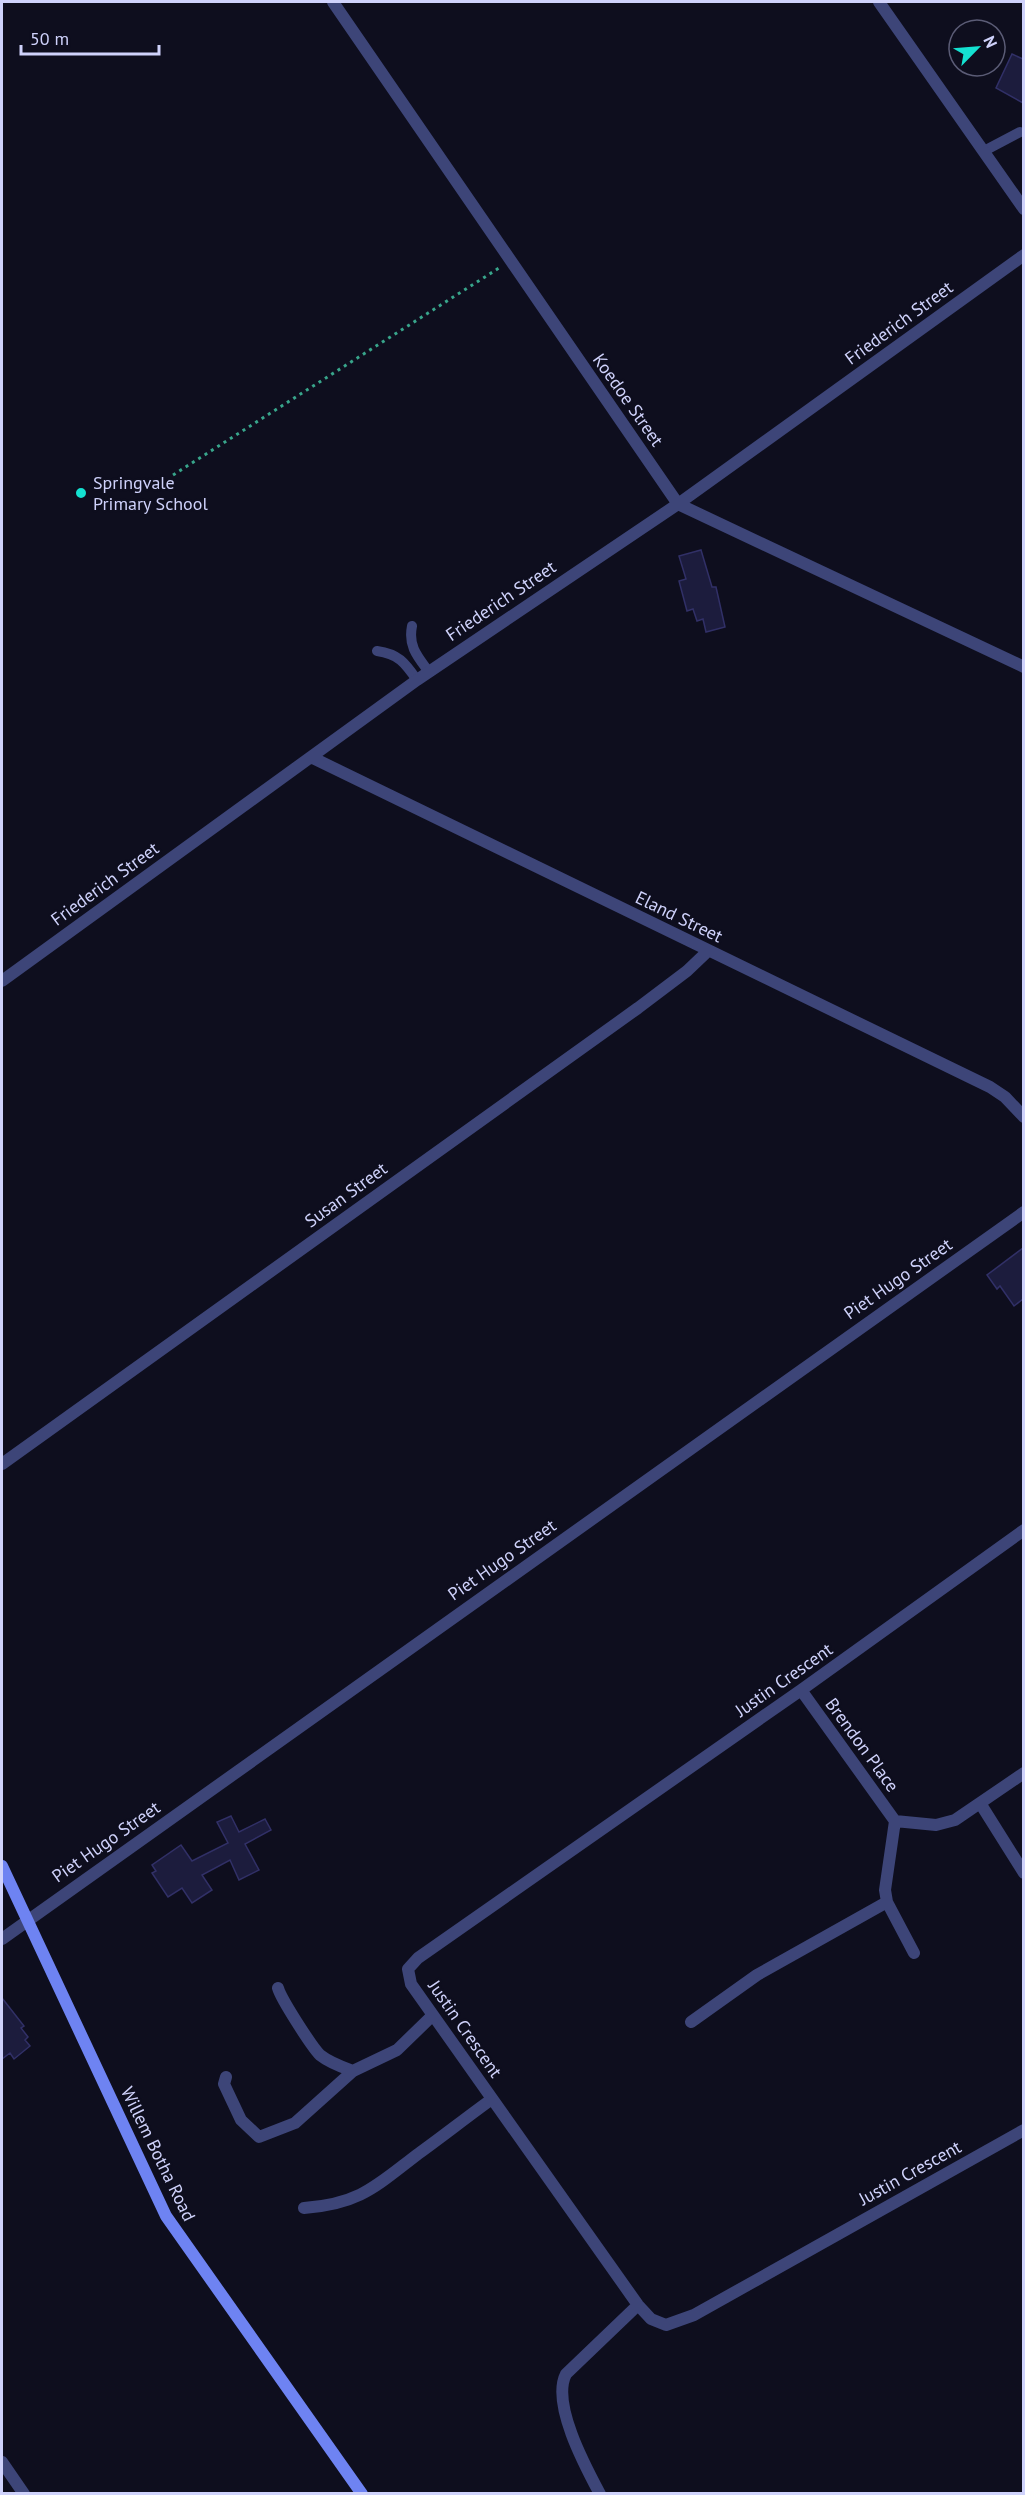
<svg xmlns="http://www.w3.org/2000/svg" width="1025" height="2495" font-family="'PT Sans',sans-serif">
  <style>
    .building { fill: #1c1c3d; stroke: #313067; stroke-width: 1.5 }
    .lines { fill: none; stroke-linecap: round; stroke-linejoin: round }
    .path { stroke: #38a58b; stroke-width: 3; stroke-dasharray: 3 4.5; stroke-linecap: butt }
    .lane { stroke: #3d4578; stroke-width: 10 }
    .street { stroke: #3d4578; stroke-width: 12 }
    .secondary { stroke: #6e83f2; stroke-width: 12 }
    .poi-dot { fill: #14e1d1; stroke: #0e0e1e; stroke-width: 2 }
    .labels { text-anchor: middle; stroke-width: 4.5; stroke-linejoin: round; paint-order: stroke }
    .street-label { font-size: 18px; fill: #cfd2fb; stroke: #0e0e1e }
    .poi-label { font-size: 18px; fill: #cfd2fb; stroke: #0e0e1e; text-anchor: start }
  </style>
  <rect width="100%" height="100%" fill="#0e0e1e"/>
  <path class="building" d="M1012,54L1023,59V103L996,88Z
    M701,550L712,587H716L725,627L706,632L703,619L697,621L693,609L687,611L679,581L686,579L679,556Z
    M1023,1248V1299L1014,1306L1000,1286L997,1289L987,1275Z
    M231,1816L239,1832L265,1819L271,1830L245,1844L259,1870L239,1880L230,1860L202,1875L212,1890L192,1903L182,1888L168,1897L152,1873L156,1871L152,1865L181,1845L192,1861L228,1843L217,1822Z
    M2,1998L24,2026L21,2028L28,2037L25,2040L30,2046L14,2059L10,2053L2,2059Z"/>
  <g class="lines">
    <path class="path" d="M173,475L499,268"/>
    <path class="lane" d="M984,151L1020,132
      M412,626C408,646 417,656 429,672
      M377,651C399,654 405,663 417,680"/>
    <path class="street" d="M333,2L678,504L1024,667
      M879,2L1024,209
      M313,758L990,1087L1005,1097L1024,1117
      M2,981L417,680L678,504L1024,255
      M2,1464L638,1008L687,971L708,951
      M1024,1530L801,1690L418,1958L408,1969L411,1984L638,2305L651,2319L666,2325L694,2315L1024,2130
      M801,1690L895,1821
      M980,1803L1024,1873
      M895,1821L936,1825L955,1820L1024,1773
      M895,1821L885,1890L887,1902L914,1953
      M2,1939L1024,1212
      M278,1988C281,1999 312,2047 320,2055C330,2063 342,2067 353,2071L397,2050L433,2015
      M691,2022L757,1975L887,1902
      M226,2077L224,2084L241,2120L259,2137L295,2123L353,2071
      M304,2208C360,2204 376,2186 418,2154C443,2136 467,2117 492,2099
      M2,2462L24,2494
      M600,2494C585,2466 551,2403 566,2374L638,2305"/>
    <path class="secondary" d="M2,1866L166,2216L362,2494"/>
  </g>
  <circle class="poi-dot" cx="81" cy="493" r="6"/>
  <g class="labels">
    <g class="street-label">
      <text transform="translate(899 323) rotate(-36)" y="6">Friederich Street</text>
      <text transform="translate(628 400) rotate(55)" y="6">Koedoe Street</text>
      <text transform="translate(501 601) rotate(-34)" y="6">Friederich Street</text>
      <text transform="translate(105 884) rotate(-36)" y="6">Friederich Street</text>
      <text transform="translate(679 917) rotate(26)" y="6">Eland Street</text>
      <text transform="translate(346 1195) rotate(-36)" y="6">Susan Street</text>
      <text transform="translate(898 1279) rotate(-35)" y="6">Piet Hugo Street</text>
      <text transform="translate(502 1560) rotate(-35)" y="6">Piet Hugo Street</text>
      <text transform="translate(784 1680) rotate(-35)" y="6">Justin Crescent</text>
      <text transform="translate(862 1745) rotate(54)" y="6">Brendon Place</text>
      <text transform="translate(106 1842) rotate(-35)" y="6">Piet Hugo Street</text>
      <text transform="translate(465 2029) rotate(55)" y="6">Justin Crescent</text>
      <text transform="translate(158 2154) rotate(64)" y="6">Willem Botha Road</text>
      <text transform="translate(910 2173) rotate(-29)" y="6">Justin Crescent</text>
    </g>
    <g class="poi-label">
      <text x="93" y="489">Springvale<tspan x="93" dy="21">Primary School</tspan></text>
    </g>
  </g>
  <rect width="1025" height="2495" fill="none" stroke="#cfd2fb" stroke-width="6"/>
  <g transform="translate(977 48) rotate(65)"><circle r="28" fill="#0e0e1e" stroke="#5b5c76" stroke-width="1.5"/>
  <path d="M0-4.5L10 22L0 15L-10 22Z" fill="#14e1d1"/>
  <text y="-9" font-size="16" font-weight="bold" text-anchor="middle" fill="#cfd2fb">N</text>
  </g>
  <path d="M21 45v9h138v-9" fill="none" stroke="#cfd2fb" stroke-width="3"/>
  <text x="30" y="45" font-size="18" fill="#cfd2fb" stroke="#0e0e1e" stroke-width="4.5" paint-order="stroke">50 m</text>
</svg>
